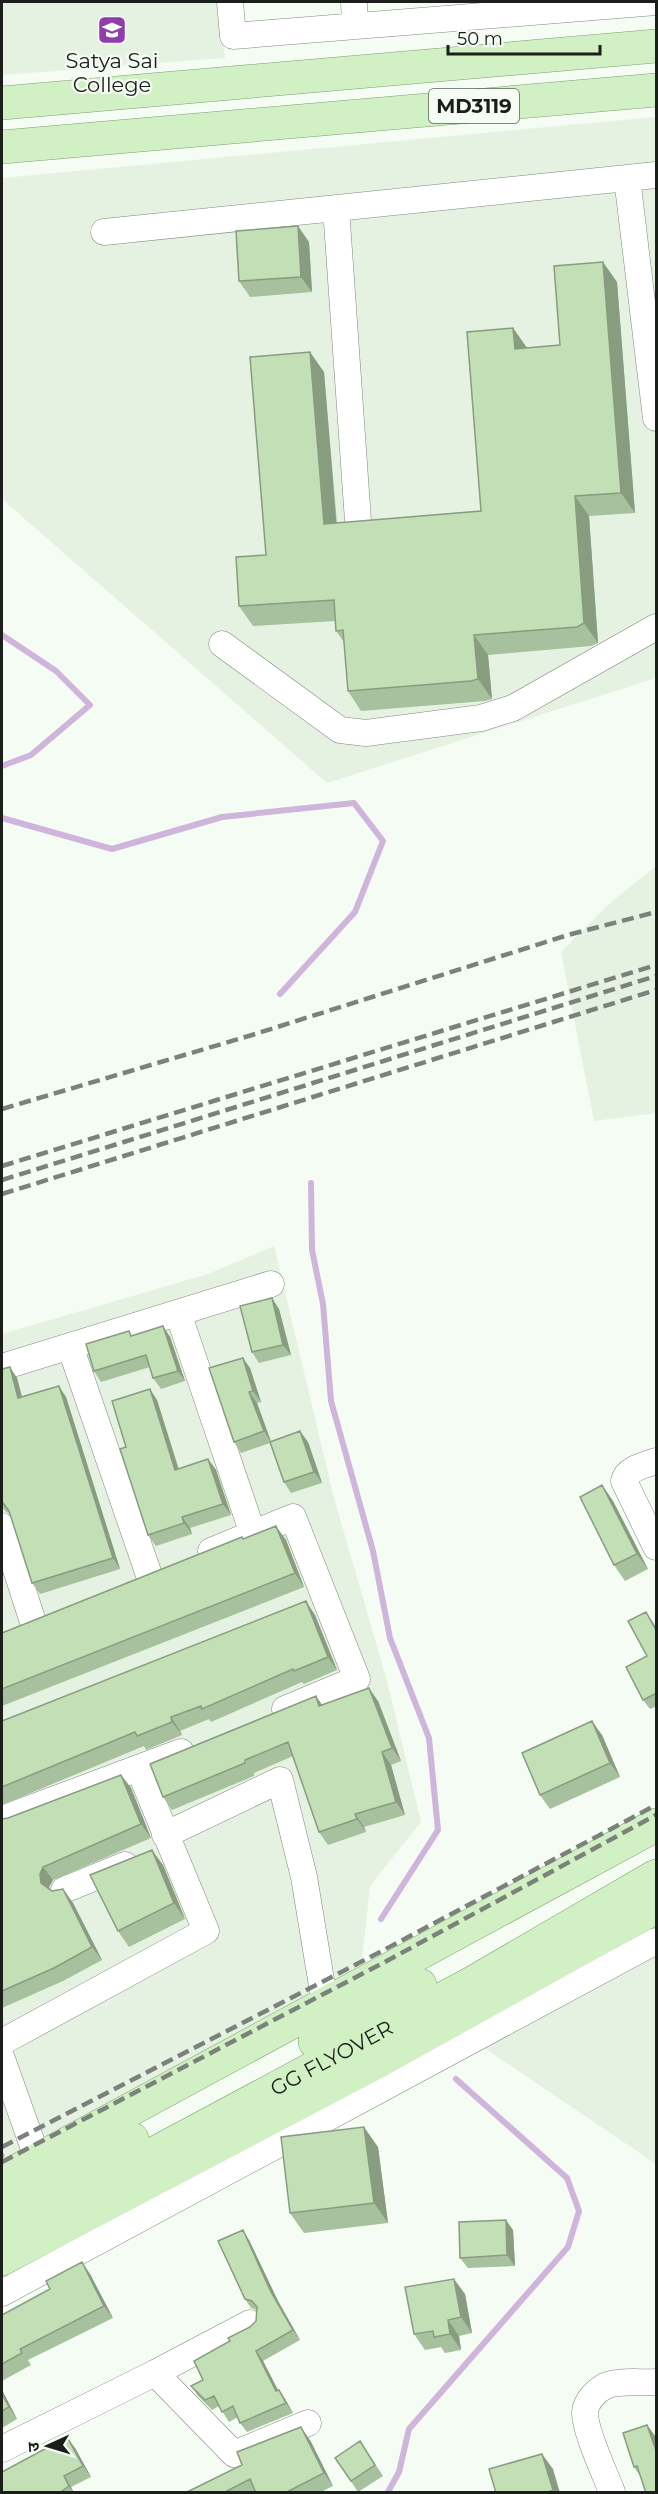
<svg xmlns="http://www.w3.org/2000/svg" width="658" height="2494" font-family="Montserrat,'Noto Sans Devanagari',sans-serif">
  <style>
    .built { fill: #e5f1e1 }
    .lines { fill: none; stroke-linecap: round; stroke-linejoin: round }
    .stream { stroke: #cfb4dc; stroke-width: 6 }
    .minor-casing { stroke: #82887f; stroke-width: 27 }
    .major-casing { stroke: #7ea06e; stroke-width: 34 }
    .minor { stroke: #fff; stroke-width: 26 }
    .major { stroke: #d1f0c3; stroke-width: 33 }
    .rail { stroke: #7d817c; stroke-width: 4.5; stroke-dasharray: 12 6; stroke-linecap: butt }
    .wall { fill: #a7c09d }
    .shaded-wall { fill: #889c7f }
    .building { fill: #c2dfb6; stroke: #889c7f; stroke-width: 1.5 }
    .labels { text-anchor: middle; stroke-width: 4.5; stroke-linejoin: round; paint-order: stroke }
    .shield { fill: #f5fcf3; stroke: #5d615c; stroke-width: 1.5 }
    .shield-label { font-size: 20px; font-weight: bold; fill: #1c1e1b }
    .poi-label { font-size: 21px; fill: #1c1e1b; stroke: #f5fcf3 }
    .street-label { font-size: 21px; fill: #1c1e1b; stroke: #f5fcf3 }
  </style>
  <rect width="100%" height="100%" fill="#f5fcf3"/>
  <path class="built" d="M2,2H220L225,58L2,75Z
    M656,117V678L327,783L2,499V178Z
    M656,866V1113L594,1121L561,952L610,903Z
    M274,1246L334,1498L387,1681L421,1822L370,1886L361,1969L2,2164V1334L208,1274Z
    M656,1930V2164L465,2035Z"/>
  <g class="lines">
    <path class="stream" d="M2,635L56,671L90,705L31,755L2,766
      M2,818L112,849L222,817L354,803L383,841L355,912L280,994
      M311,1183L312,1250L323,1304L331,1401L373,1551L390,1638L429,1738L438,1830L381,1919
      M388,2492L399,2472L409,2429L568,2247L579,2211L567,2178L456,2079"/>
    <g class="minor-casing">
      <path id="minor" d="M230,2L233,36L656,2
        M354,2L355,25
        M627,178L656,418
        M336,208L358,521
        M104,232L656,175
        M222,644L340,730L366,733L481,718L513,708L656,627
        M178,1313L253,1534
        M70,1346L149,1575
        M2,1367L271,1284
        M656,1461C646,1465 627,1468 624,1481L656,1547
        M2,1526L33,1622
        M211,1551L293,1517L357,1679L285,1709
        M2,1819L181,1752
        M165,1835L280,1780L304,1877L325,2004
        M64,1890L125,1865
        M2,2042L206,1931L139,1769
        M2,2059L38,2160
        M2,2293L656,1941
        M155,2373L250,2323
        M2,2449L155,2373L234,2454L308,2423
        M612,2492C605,2474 584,2429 585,2412C586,2401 596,2391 605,2386C619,2380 641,2383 656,2382"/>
    </g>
    <g class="major-casing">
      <g id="major">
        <path d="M2,103L656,46"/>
        <path d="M2,147L656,90"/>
        <path d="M315,2042L420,1985"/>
        <path d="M2,2179L656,1825"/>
        <path d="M2,2207L132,2139"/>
        <path id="s1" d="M2,2235L474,1982L656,1876"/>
        <path d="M2,2259L375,2063L656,1907"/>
      </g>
    </g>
    <use href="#minor" class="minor"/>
    <use href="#major" class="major"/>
    <path class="rail" d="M2,1109L252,1035L568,935L656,912
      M2,1166L656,965
      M2,1180L656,976
      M2,1194L656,990
      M2,2147L380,1952L656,1805
      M2,2162L383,1963L656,1815"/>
  </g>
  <path class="wall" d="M309,242L312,292L250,297L239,281Z
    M617,282L635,513L589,516L598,643L591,646L488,655L492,699L485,701L361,711L348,691L344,642L336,631L335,621L253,626L239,606L266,555L324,372L337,523L481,511L513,328L527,348L560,345Z
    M279,1309L291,1355L259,1363L252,1352Z
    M163,1326L170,1337L185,1381L161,1389L153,1378L150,1367L101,1382L94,1371L129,1331L132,1336Z
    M250,1368L261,1402L257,1403L271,1441L308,1442L322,1483L291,1493L284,1482L270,1443L241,1453L234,1442Z
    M2,1369L17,1378L22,1397H66L120,1569L40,1594L32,1583L10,1514L5,1511L2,1506Z
    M157,1400L179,1469L208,1459L216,1470L231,1515L190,1528L192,1534L156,1546L148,1535L126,1447Z
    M602,1485L613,1501L648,1569L625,1581L614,1565Z
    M244,1539L286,1540L304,1587L2,1706V1633Z
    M646,1612L657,1629V1706L650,1709L643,1700L647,1656Z
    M315,1615L337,1670L304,1684L302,1682L211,1722L209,1719L180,1731L182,1735L146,1750L144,1746L2,1805V1721Z
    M378,1701L401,1761L391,1765L405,1815L364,1827L366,1832L328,1845L319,1832L293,1756L254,1773V1776L172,1810L163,1797L322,1705Z
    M602,1735L620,1777L550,1809L540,1795Z
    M121,1775L131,1788L151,1838L53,1880L49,1887L50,1889L52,1891L63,1889L73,1903L102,1960L63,1981L2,2008V1819L8,1818Z
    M163,1865L185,1919L129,1947L118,1931Z
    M378,2147L388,2223L304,2233L290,2213Z
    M2,2150L5,2156L2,2159Z
    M513,2230L515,2266L468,2268L460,2258Z
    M249,2240L278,2301L300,2340L263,2361L278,2390L285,2399L293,2413L247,2432L240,2423L238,2417L229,2422L219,2406L212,2410L198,2396L191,2386L203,2380L230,2341L250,2327L256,2321L257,2310L251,2308L245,2299Z
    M90,2274L113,2318L28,2360L31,2365L2,2381V2312L3,2315Z
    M465,2294L472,2333L459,2336L461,2350L445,2353L441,2347L425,2350L414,2334Z
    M2,2390L17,2419L2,2428Z
    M647,2425L655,2436L657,2441V2493L641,2477L634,2467Z
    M310,2440L333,2486L319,2493H185Z
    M360,2441L383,2476L358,2492L335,2458Z
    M75,2448L91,2477L71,2487L74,2493H2Z"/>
  <path class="shaded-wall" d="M298,226L309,242L312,292L301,277Z
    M603,262L617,282L635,513L621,493Z
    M513,328L527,348L515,349Z
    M310,352L324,372L338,544L324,524Z
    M575,496L589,516L598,643L584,623Z
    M474,635L488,655L492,699L478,679Z
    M272,1298L279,1309L291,1355L283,1345Z
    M163,1326L170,1337L185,1381L178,1371Z
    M243,1358L250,1368L261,1402L253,1391Z
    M10,1367L17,1378L25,1409L18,1398Z
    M59,1386L66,1397L120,1569L113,1558Z
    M150,1389L157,1400L182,1481L175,1470Z
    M249,1392L257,1403L271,1442L264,1431Z
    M300,1431L308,1442L322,1483L314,1472Z
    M208,1459L216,1470L231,1515L223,1504Z
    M602,1485L613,1501L648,1569L637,1554Z
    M182,1517L190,1528L192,1534L184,1523Z
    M276,1526L286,1540L304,1587L295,1573Z
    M306,1601L315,1615L337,1670L328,1657Z
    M646,1612L657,1629V1632Z
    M369,1688L378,1701L401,1761L392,1748Z
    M316,1696L325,1709L319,1706Z
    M171,1717L180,1731L182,1735L172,1722Z
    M592,1721L602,1735L620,1777L610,1763Z
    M382,1752L391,1765L405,1815L396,1802Z
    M121,1775L131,1788L151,1838L141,1824Z
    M355,1814L364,1827L366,1832L357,1819Z
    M152,1850L163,1865L185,1919L174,1903Z
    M43,1867L53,1880L49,1887L50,1896L41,1883L40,1874Z
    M63,1889L73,1903L102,1960L92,1947Z
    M364,2127L378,2147L388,2223L374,2203Z
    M506,2220L513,2230L515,2266L507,2255Z
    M243,2230L249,2240L278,2301L300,2340L293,2330L271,2292Z
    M82,2262L90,2274L113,2318L104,2306Z
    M454,2279L465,2294L472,2333L461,2317Z
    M448,2320L459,2336L461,2350L450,2334Z
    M256,2351L263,2361L283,2400L276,2391Z
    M2,2390L17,2419L9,2407L2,2394Z
    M279,2390L285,2399L293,2413L286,2403Z
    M647,2425L655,2436L657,2441V2453Z
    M301,2427L310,2440L333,2486L324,2473Z
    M67,2437L75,2448L91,2477L83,2466Z
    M542,2454L553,2469L560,2493H555L553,2490Z
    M64,2476L71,2487L74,2493L69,2486Z"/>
  <path class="building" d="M298,226L301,277L239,281L236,231Z
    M603,262L621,493L575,496L584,623L577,627L474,635L478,679L471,681L348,691L343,630L336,631L334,600L239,606L236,557L266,555L250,357L310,352L324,524L481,511L467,332L513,328L515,349L560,345L554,266Z
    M272,1298L283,1345L252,1352L240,1306Z
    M163,1326L178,1371L153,1378L146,1355L94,1371L86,1344L129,1331L131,1336Z
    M243,1358L253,1391L249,1392L264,1431L234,1442L209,1368Z
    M10,1367L18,1398L59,1386L113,1558L32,1583L9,1511L4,1504L2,1502V1369Z
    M150,1389L175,1470L208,1459L223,1504L182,1517L184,1523L148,1535L120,1449L126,1447L112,1401Z
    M300,1431L314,1472L284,1482L270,1442Z
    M602,1485L637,1554L614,1565L580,1497Z
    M276,1526L295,1573L2,1689V1633L242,1537L243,1539Z
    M306,1601L328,1657L294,1671L293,1669L202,1709L201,1706L171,1717L172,1722L137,1736L135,1732L2,1787V1721Z
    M646,1612L657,1632V1693L643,1700L626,1667L647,1656L628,1621Z
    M369,1688L392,1748L382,1752L396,1802L355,1814L357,1819L319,1832L288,1742L245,1760V1763L163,1797L150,1764L316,1696L319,1706Z
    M592,1721L610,1763L540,1795L522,1753Z
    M121,1775L141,1824L43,1867L40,1874L41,1883L52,1891L63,1889L92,1947L54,1968L2,1991V1819L8,1818Z
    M152,1850L174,1903L118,1931L90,1875Z
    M364,2127L374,2203L290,2213L281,2137Z
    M506,2220L507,2255L460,2258L459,2222Z
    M243,2230L271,2292L293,2330L256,2351L276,2391L279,2390L286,2403L240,2423L233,2406L222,2412L214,2396L205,2400L191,2386L203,2380L194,2361L230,2341L228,2338L250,2327L256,2321L257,2307L252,2301L245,2299L218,2241Z
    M82,2262L104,2306L20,2349L22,2353L2,2364V2315L50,2289L46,2281Z
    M454,2279L461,2317L448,2320L450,2334L434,2337L433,2331L414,2334L405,2287Z
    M2,2394L9,2407L2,2411Z
    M647,2425L657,2453V2493H646L637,2466L634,2467L623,2433Z
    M301,2427L324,2473L285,2493H256L250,2479L223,2493H185L242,2465L237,2452Z
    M67,2437L83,2466L64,2476L69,2486L59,2493H2V2472Z
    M360,2441L375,2465L351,2481L335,2458Z
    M542,2454L553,2490L545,2493H496L489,2469Z"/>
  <defs>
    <g id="university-square" transform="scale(1.5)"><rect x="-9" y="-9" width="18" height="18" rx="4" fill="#8d3dac" stroke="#f5fcf3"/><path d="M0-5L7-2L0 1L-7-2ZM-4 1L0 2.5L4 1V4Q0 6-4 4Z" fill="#fff"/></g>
  </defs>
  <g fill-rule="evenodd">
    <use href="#university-square" x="112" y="30"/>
  </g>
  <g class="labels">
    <rect class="shield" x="429" y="89" width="90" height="34" rx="4.5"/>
    <g class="shield-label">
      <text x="474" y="113">MD3119</text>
    </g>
    <g class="poi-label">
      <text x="112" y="68">Satya Sai<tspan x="112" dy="24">College</tspan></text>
    </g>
    <g class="street-label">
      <text dy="7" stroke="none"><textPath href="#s1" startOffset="374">GG FLYOVER</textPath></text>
    </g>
  </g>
  <rect width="658" height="2494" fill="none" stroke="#1c1e1b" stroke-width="6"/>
  <g transform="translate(48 2446) rotate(266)" stroke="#f5fcf3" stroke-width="4.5" paint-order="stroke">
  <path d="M0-4.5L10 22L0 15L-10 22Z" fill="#1c1e1b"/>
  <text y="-9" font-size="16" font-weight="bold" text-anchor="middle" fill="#1c1e1b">उ</text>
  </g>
  <path d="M448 45v9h152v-9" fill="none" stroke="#1c1e1b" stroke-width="3"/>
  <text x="457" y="45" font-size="18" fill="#1c1e1b" stroke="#f5fcf3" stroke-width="4.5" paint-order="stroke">50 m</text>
</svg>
